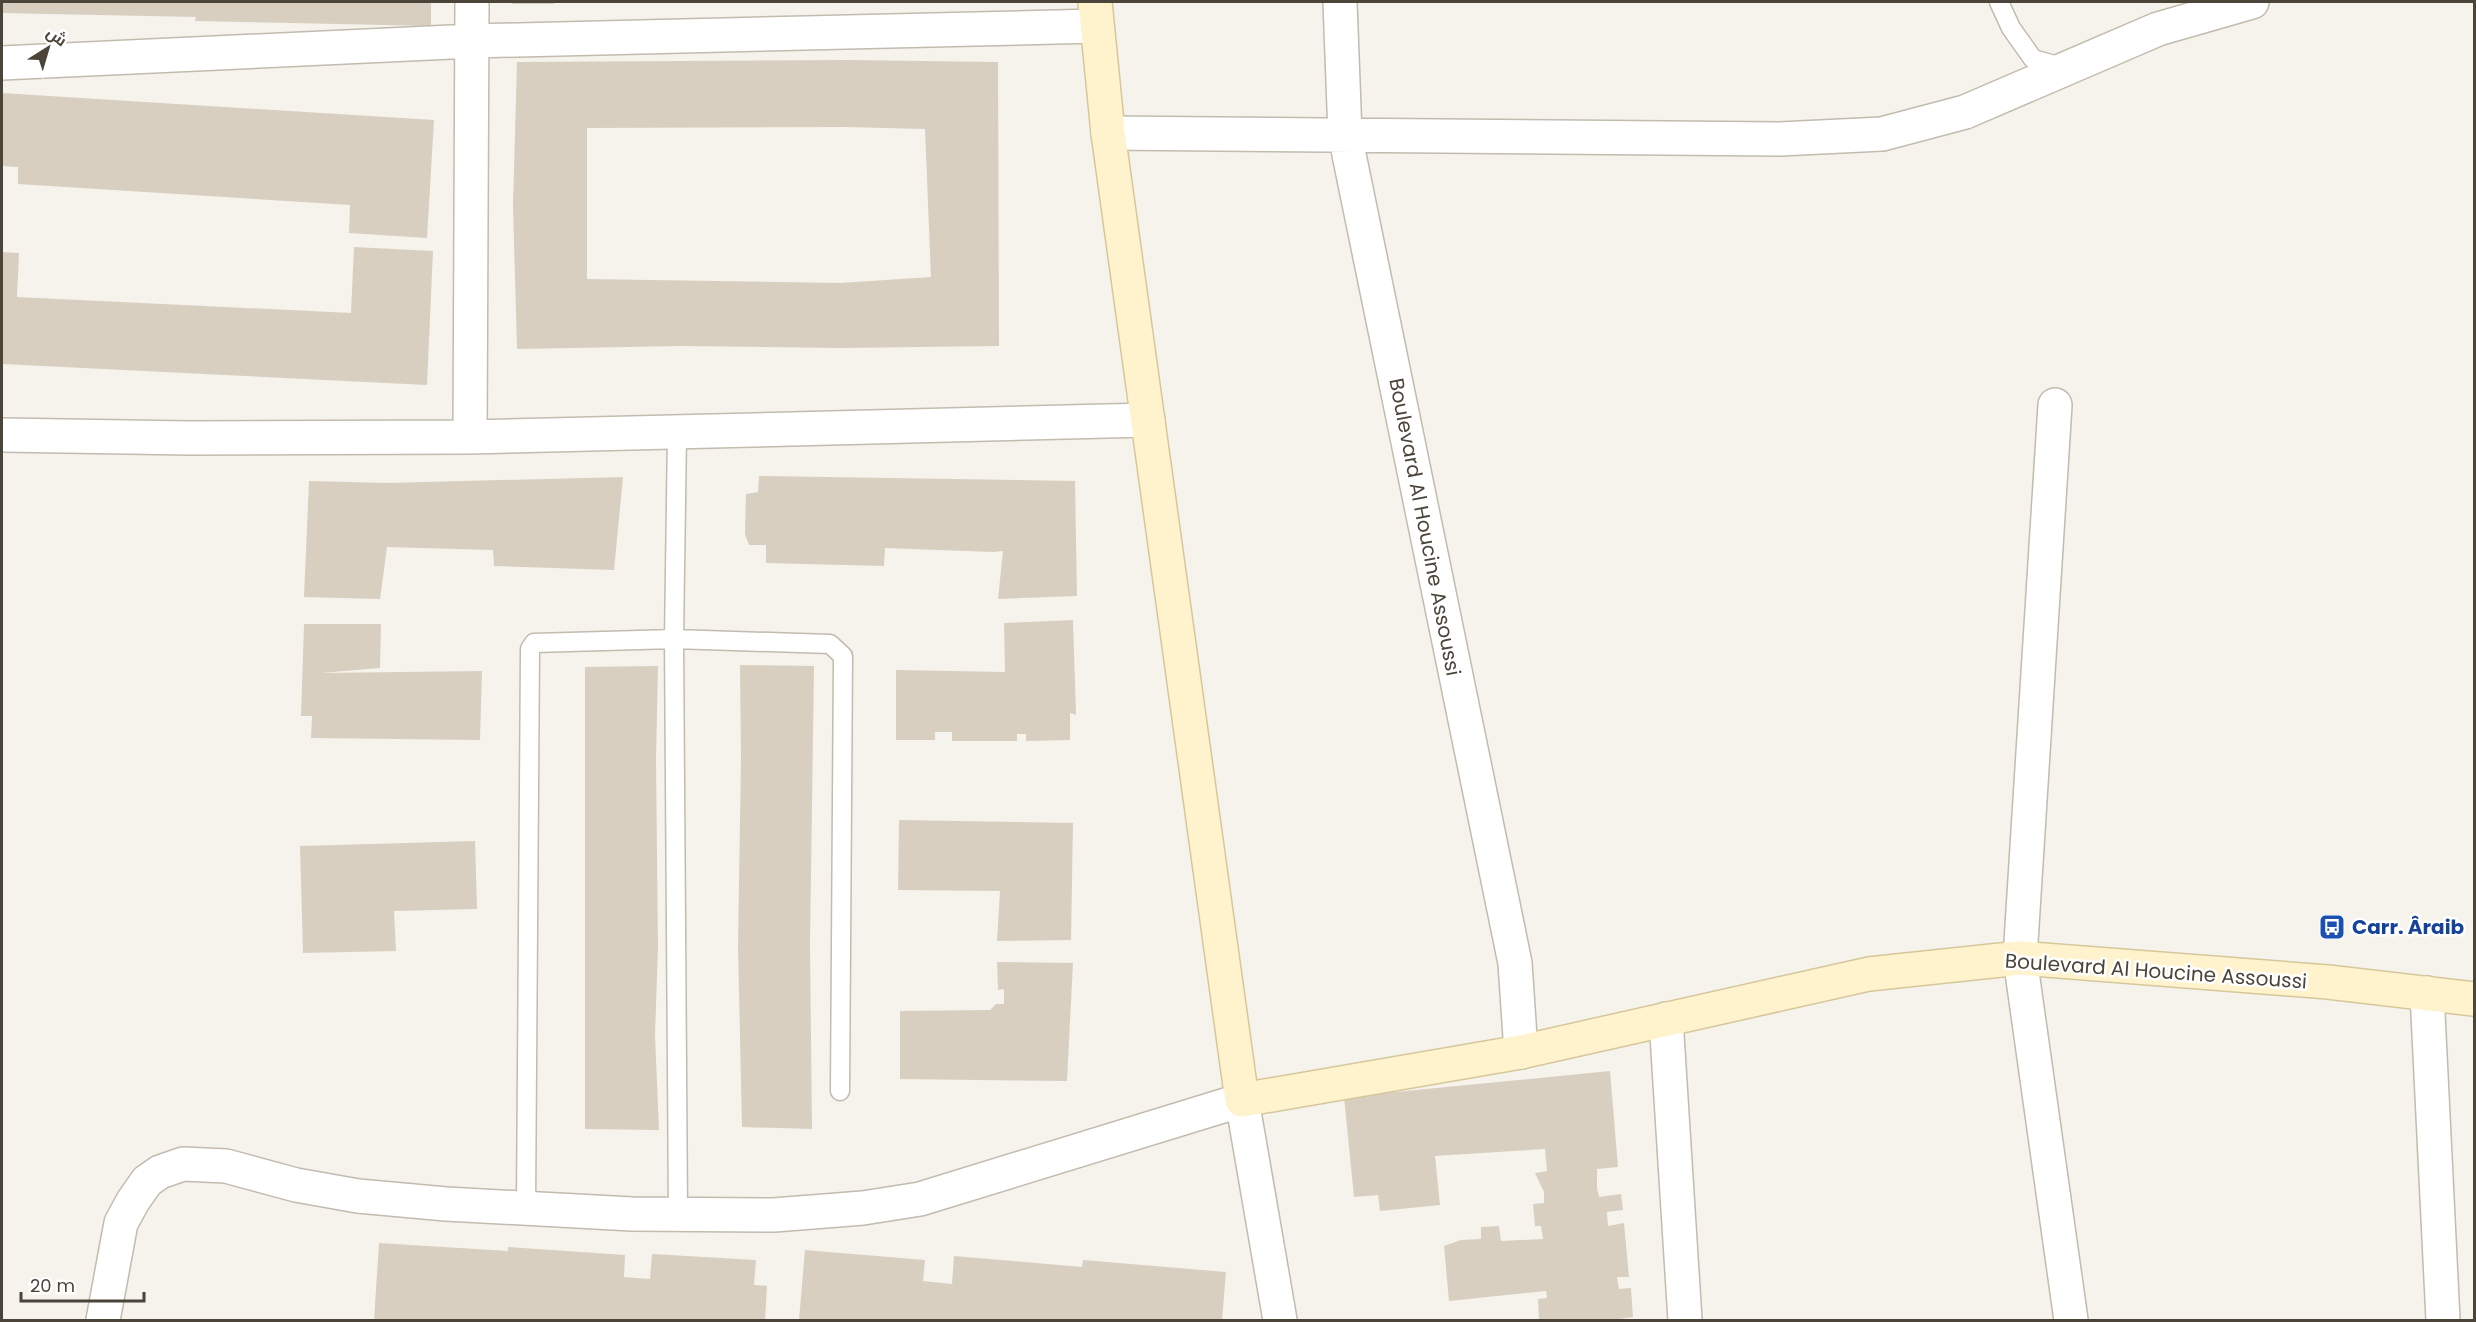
<svg xmlns="http://www.w3.org/2000/svg" width="2476" height="1322" font-family="Poppins,Cairo,sans-serif">
  <style>
    .building { fill: #d8cfc1; fill-rule: evenodd }
    .lines { fill: none; stroke-linecap: round; stroke-linejoin: round }
    .lane-casing { stroke: #c2bbae; stroke-width: 21 }
    .street-casing { stroke: #c2bbae; stroke-width: 36 }
    .secondary-casing { stroke: #d6c79b; stroke-width: 36 }
    .lane { stroke: #fff; stroke-width: 18 }
    .street { stroke: #fff; stroke-width: 33 }
    .secondary { stroke: #fff3cd; stroke-width: 33 }
    .labels { text-anchor: middle; stroke-width: 5; stroke-linejoin: round; paint-order: stroke }
    .street-label { font-size: 20px; fill: #4b4439; stroke: #fff }
    .transit-label { font-size: 20px; font-weight: bold; fill: #164399; stroke: #fff; text-anchor: start }
  </style>
  <rect width="100%" height="100%" fill="#f6f3ec"/>
  <path class="building" d="M2,2H431V26L195,21L196,17L2,13Z
    M512,2H554V4H512Z
    M847,60L998,62L999,346L841,348L681,346L517,349L513,205L517,62ZM845,127L925,129L931,277L840,283L587,279V128Z
    M2,93L434,120L427,238L349,233L350,205L18,184V167L2,166Z
    M354,247L433,251L427,385L2,364V252L19,253L17,297L351,313Z
    M759,476L1075,481L1077,596L998,599L1003,551L993,552L885,548L884,566L766,563V545H749L745,534L746,494L758,492Z
    M623,477L614,570L494,566L493,550L387,547L380,599L304,597L309,481L387,483Z
    M1073,620L1076,715L1070,713V740L1026,741V734H1017V741H952V732H935V740H896V670L1005,672L1004,623Z
    M304,624H381L380,668L321,673L482,671L480,740L311,738L312,716H301Z
    M740,665L814,666L810,944L812,1129L742,1127L738,946L741,759Z
    M658,666L656,759L658,947L655,1035L659,1130L585,1129V667Z
    M899,820L1073,823L1071,940L997,941L1000,891L898,890Z
    M475,841L477,909L394,911L396,951L303,953L300,846Z
    M997,962L1073,963L1067,1081L900,1079V1011L990,1010L996,1004H1004V989L998,990Z
    M1610,1071L1618,1167L1597,1169V1188L1599,1197L1621,1194L1623,1210L1607,1212L1608,1226L1624,1223L1629,1277H1617L1619,1289L1631,1288L1633,1317L1612,1320H1539L1538,1299L1547,1298L1546,1291L1449,1301L1444,1246L1461,1240L1481,1239V1227L1499,1226L1501,1241L1543,1239L1541,1226H1535L1533,1204L1544,1203V1192L1535,1173L1547,1171L1545,1149L1435,1156L1440,1205L1380,1211L1378,1195L1354,1197L1344,1097Z
    M379,1243L508,1251V1247L625,1255L624,1277L650,1279L652,1254L756,1260L754,1285L767,1286L765,1320H374Z
    M805,1250L925,1260L923,1281L952,1284L954,1256L1082,1267L1083,1260L1226,1272L1222,1320H799Z"/>
  <g class="lines">
    <g class="lane-casing">
      <path id="lane" d="M1999,2L2011,28L2033,59L2065,68
        M677,433L674,639L678,1214
        M526,1207L530,649L534,643L674,639L830,644L843,656L840,1091"/>
    </g>
    <g class="street-casing">
      <path id="street" d="M1340,2L1345,135L1515,963L1521,1052
        M2,63L473,41L1097,26
        M1108,133L1780,139L1882,134L1965,112L2158,29L2252,2
        M2055,405L2020,958L2071,1320
        M2,435L189,438L470,437L1148,420
        M470,437L472,2
        M2427,993L2443,1320
        M1666,1019L1685,1320
        M103,1320L121,1223L133,1201L147,1181L160,1172L183,1164L226,1166L296,1185L358,1196L446,1204L632,1214L774,1215L863,1208L920,1199L1242,1100L1280,1320"/>
    </g>
    <g class="secondary-casing">
      <path id="secondary" d="M1095,2L1108,133L1242,1100L1521,1052L1869,974L2020,958L2328,982L2474,999"/>
    </g>
    <use href="#lane" class="lane"/>
    <use href="#street" class="street"/>
    <use href="#secondary" class="secondary"/>
  </g>
  <defs>
    <g id="bus-square" transform="scale(1.35)"><rect x="-9" y="-9" width="18" height="18" rx="4" fill="#1a4fb4" stroke="#fff"/><path d="M-5-6H5V4H4V6H2V4H-2V6H-4V4H-5ZM-3.5-4V0h7V-4ZM-3.5 1.2v1.5H-2V1.2ZM2 1.2v1.5H3.5V1.2Z" fill="#fff"/></g>
  </defs>
  <g fill-rule="evenodd">
    <use href="#bus-square" x="2332" y="927"/>
  </g>
  <g class="labels">
    <g class="street-label">
      <text transform="translate(1425 527) rotate(79)" y="7">Boulevard Al Houcine Assoussi</text>
      <text transform="translate(2156 971) rotate(4)" y="7">Boulevard Al Houcine Assoussi</text>
    </g>
    <g class="transit-label">
      <text x="2352" y="934">Carr. Âraib</text>
    </g>
  </g>
  <rect width="2476" height="1322" fill="none" stroke="#4b4439" stroke-width="6"/>
  <g transform="translate(48 48) rotate(37)" stroke="#ffffff" stroke-width="4.5" paint-order="stroke">
  <path d="M0-4.5L10 22L0 15L-10 22Z" fill="#4b4439"/>
  <text y="-9" font-size="16" font-weight="bold" text-anchor="middle" fill="#4b4439">ش</text>
  </g>
  <path d="M21 1292v9h123v-9" fill="none" stroke="#4b4439" stroke-width="3"/>
  <text x="30" y="1292" font-size="18" fill="#4b4439" stroke="#ffffff" stroke-width="4.5" paint-order="stroke">20 m</text>
</svg>
